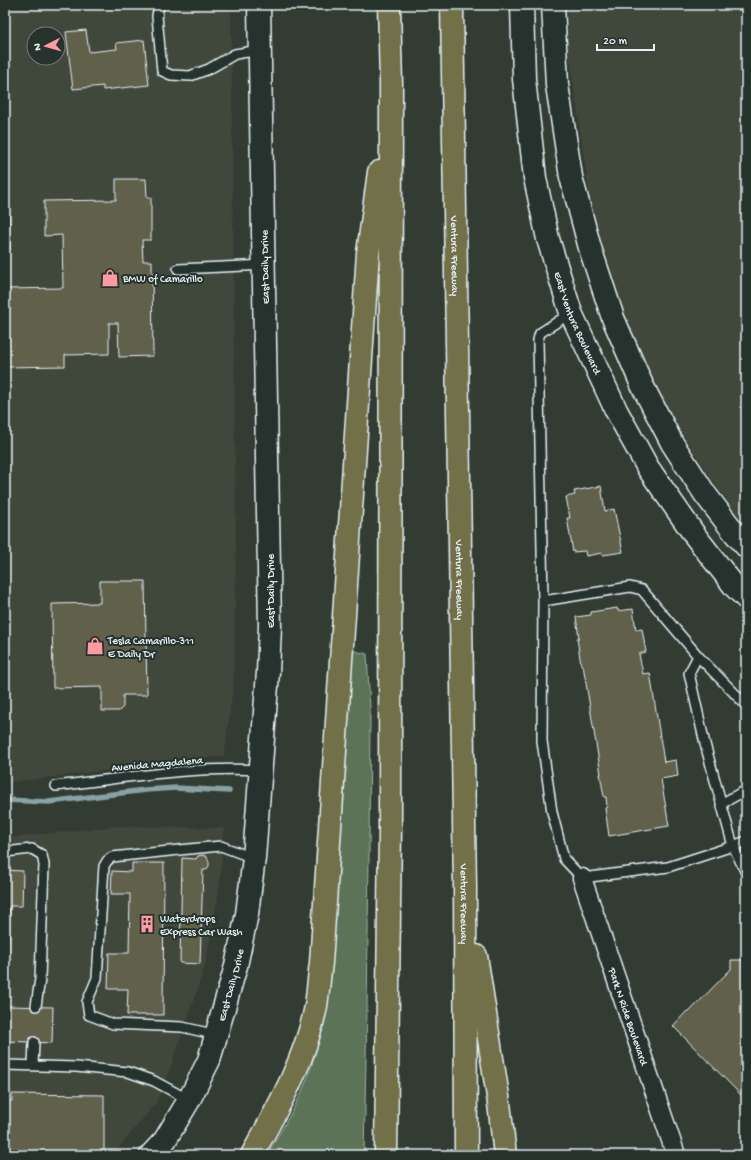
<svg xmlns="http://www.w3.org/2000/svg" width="751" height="1160" font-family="'Gochi Hand',sans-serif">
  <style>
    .built { fill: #40473a; fill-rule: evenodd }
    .green { fill: #5c7358; stroke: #a2b2a8 }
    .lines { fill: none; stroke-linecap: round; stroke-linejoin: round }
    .stream { stroke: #89a2a5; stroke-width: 5.5 }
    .building { fill: #61604b; stroke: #e8f1f8 }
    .service-casing { stroke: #e8f1f8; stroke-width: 12 }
    .minor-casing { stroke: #e8f1f8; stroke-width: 21 }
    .secondary-casing { stroke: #e8f1f8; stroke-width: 25 }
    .motorway-casing { stroke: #e8f1f8; stroke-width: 25 }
    .service { stroke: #26332d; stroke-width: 9 }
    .minor { stroke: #26332d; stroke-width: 18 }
    .secondary { stroke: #26332d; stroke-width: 22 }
    .motorway { stroke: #71704a; stroke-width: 22 }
    .labels { text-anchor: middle; stroke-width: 4; stroke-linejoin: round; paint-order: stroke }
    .street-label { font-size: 11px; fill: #e8f1f8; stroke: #26332d }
    .poi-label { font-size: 11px; fill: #e8f1f8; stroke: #26332d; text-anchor: start }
  </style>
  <rect width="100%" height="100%" fill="#323c33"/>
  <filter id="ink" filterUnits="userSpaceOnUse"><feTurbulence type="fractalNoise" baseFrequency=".025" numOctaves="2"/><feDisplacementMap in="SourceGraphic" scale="8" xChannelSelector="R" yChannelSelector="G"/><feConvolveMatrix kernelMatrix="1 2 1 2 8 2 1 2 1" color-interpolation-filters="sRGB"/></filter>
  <g filter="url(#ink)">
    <path class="built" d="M5,5H231L236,549L234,681L224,756L5,783ZM34,34H58V58H34Z
      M567,5H746V527L711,479L655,389L615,291L591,205L568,48Z
      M119,826L224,828L219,892L205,967L168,1075L156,1103L113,1155H5V838Z"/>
    <path class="green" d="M351,650L367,654L370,708L369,856L367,1010L364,1155H267C281,1130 297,1106 307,1079C316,1055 321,1030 326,1005Z"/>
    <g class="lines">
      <path class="stream" d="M5,800L49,802L145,790L176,788L229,791"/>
    </g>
    <path class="building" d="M86,30L89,52L117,49L116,43L144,40L149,85L103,90V86L73,89L66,32Z
      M116,179H146L147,198H151V240H142L143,261H152L153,356L119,357L118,323H109V354L65,355V366L5,367V289L63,288L62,235L44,236V201L116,200Z
      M5,215H9L10,250H5Z
      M601,486L605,511L614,509L623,552L603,555L602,553L586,556L585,551L573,552L567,518H570L566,497L575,495L574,491Z
      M100,581H145L147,695H123V707L119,711H102V687L53,688L52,604L100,603Z
      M617,608L618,611L633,609L636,630L642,629L646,652L639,654L643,674L650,673L664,762L676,760L678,776L661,779L669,826L609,836L605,808L607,807L606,797H604L600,774H601L583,665H581L577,638H579L576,617L591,615V612Z
      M203,855L207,857L209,862V866L206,870H203L200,964L180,963L182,858L196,859L198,856Z
      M132,863H164L163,1015H127L128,989H108L109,953H129L130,894H111L112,871L132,872Z
      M5,870L23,871L22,906H10L7,1006L53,1007L52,1043L5,1041Z
      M731,960H746V1100L673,1026L687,1011L689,1012L731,969Z
      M12,1094L104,1095V1155H5V1101H12Z"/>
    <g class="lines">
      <g class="service-casing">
        <path id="service" d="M159,5L157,16L162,71L171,75L190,76L209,69L235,54L260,50
          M178,269L264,265
          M571,313L540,333L538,340L543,601L542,741L552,812L564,859L582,878L668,867L733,846L746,841
          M543,601L630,587L642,590L698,656L689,673L705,744L733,846L746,873
          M698,656L746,705
          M56,786C124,778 193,766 261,770
          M721,804L746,790
          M5,852L32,849L42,855L44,865L40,979L36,1006
          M217,1035L182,1027L113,1024L89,1015L87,1002L97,978L104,866L107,861L112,857L179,850L221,846L253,858
          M5,1065L76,1067L128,1072L154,1081L189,1100
          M33,1066L34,1042"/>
      </g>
      <g class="minor-casing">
        <g id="minor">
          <path id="s1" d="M582,878L676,1155"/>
        </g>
      </g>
      <g class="secondary-casing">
        <g id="secondary">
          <path id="s2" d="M522,5L524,79L535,178L548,239L571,313L616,410L648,468L696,537L735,587L746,598"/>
          <path d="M553,5L557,85L571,177L590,248L613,318L642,385L672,443L705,494L734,532L746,546"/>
          <path id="s3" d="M151,1155L165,1140L189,1100L209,1060L236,966L247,914L254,858L268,672L270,626L259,5"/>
        </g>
      </g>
      <g class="motorway-casing">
        <g id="motorway">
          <path id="s4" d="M452,5L465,888L466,1155"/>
          <path d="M476,956L499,1103L505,1155"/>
          <path d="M252,1155C278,1108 306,1059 316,1006C318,992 319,977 321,963L368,253L379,172"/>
          <path d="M386,1155L390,830L391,84L389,5"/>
        </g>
      </g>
      <use href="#service" class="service"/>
      <use href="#minor" class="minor"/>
      <use href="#secondary" class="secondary"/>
      <use href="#motorway" class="motorway"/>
    </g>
  </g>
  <defs>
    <g id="shop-bare" transform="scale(1.38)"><path d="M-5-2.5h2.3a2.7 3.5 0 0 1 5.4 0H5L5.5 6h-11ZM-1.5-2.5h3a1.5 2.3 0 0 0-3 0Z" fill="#ff9aa2" stroke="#26332d" stroke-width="2.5" paint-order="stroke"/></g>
    <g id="building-bare" transform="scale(1.38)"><path d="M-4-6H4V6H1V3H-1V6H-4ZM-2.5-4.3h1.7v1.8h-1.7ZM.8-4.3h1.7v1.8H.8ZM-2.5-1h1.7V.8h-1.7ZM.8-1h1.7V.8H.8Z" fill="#ff9aa2" stroke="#26332d" stroke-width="2.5" paint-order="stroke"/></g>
  </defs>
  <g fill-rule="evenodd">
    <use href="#shop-bare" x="110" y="278"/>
    <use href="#shop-bare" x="95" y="646"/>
    <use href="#building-bare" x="147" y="924"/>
  </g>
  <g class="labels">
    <g class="street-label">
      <text dy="4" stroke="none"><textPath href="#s4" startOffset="251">Ventura Freeway</textPath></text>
      <text transform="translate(264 267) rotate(-91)" y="4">East Daily Drive</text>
      <text dy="4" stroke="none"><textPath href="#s2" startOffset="325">East Ventura Boulevard</textPath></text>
      <text dy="4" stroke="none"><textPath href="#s4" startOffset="575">Ventura Freeway</textPath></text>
      <text transform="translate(270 591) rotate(-90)" y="4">East Daily Drive</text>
      <text transform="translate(157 763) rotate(-5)" y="4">Avenida Magdalena</text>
      <text dy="4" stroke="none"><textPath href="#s4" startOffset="899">Ventura Freeway</textPath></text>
      <text dy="4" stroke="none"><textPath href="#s3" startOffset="190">East Daily Drive</textPath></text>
      <text dy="4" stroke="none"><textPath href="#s1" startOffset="146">Park N Ride Boulevard</textPath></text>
    </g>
    <g class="poi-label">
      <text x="123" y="282">BMW of Camarillo</text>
      <text x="108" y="644">Tesla Camarillo-311<tspan x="108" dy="13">E Daily Dr</tspan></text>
      <text x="160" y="922">Waterdrops<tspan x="160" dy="13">Express Car Wash</tspan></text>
    </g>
  </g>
  <rect width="751" height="1160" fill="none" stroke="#26332d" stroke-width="20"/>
  <rect x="10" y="10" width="731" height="1140" fill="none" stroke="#e8f1f8" stroke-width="1.5" filter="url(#ink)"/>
  <g transform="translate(46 46) rotate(264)"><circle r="19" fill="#26332d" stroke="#747f7e"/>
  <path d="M0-3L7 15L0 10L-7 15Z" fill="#ff9aa2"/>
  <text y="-6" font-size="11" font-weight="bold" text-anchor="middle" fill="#e8f1f8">N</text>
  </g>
  <path d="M597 44v6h57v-6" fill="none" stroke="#e8f1f8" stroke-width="2"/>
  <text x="603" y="44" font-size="12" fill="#e8f1f8" stroke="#26332d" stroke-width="3" paint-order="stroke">20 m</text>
</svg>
